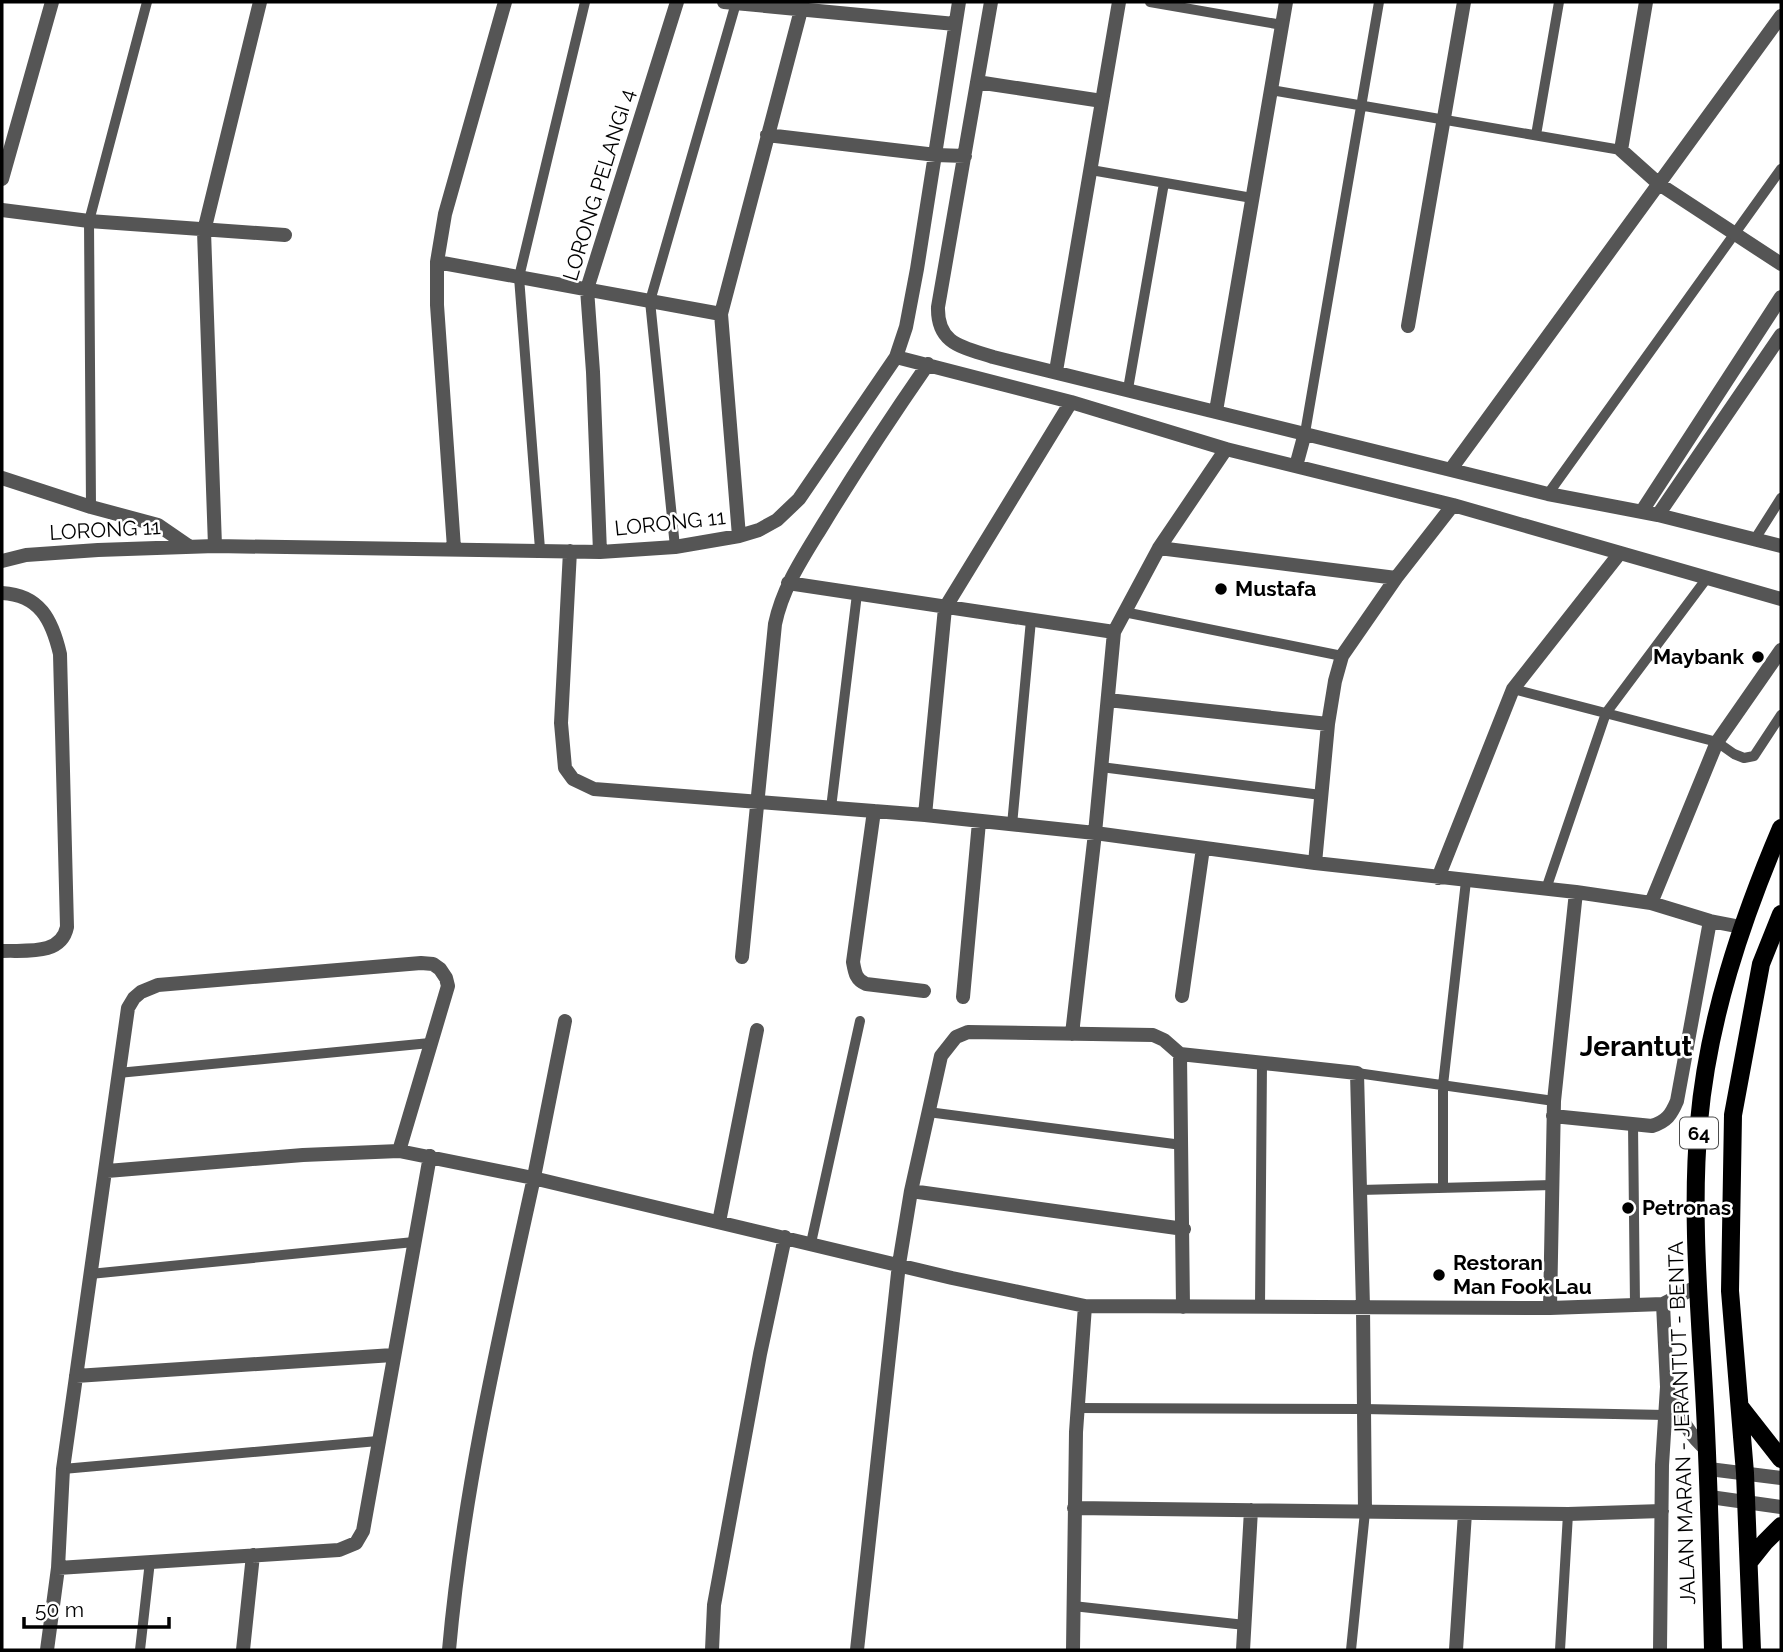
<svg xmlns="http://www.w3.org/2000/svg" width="1783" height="1652" font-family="Raleway,sans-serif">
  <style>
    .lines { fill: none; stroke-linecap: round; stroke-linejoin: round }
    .service { stroke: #555; stroke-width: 10 }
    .minor { stroke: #555; stroke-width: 14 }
    .tertiary { stroke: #555; stroke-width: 14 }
    .primary { stroke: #000; stroke-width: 18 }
    .poi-dot { fill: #000; stroke: #fff; stroke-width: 2.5 }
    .labels { text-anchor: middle; stroke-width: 5; stroke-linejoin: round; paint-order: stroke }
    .shield { fill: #fff; stroke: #4c4c4c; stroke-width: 2 }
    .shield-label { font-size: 19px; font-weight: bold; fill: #000 }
    .street-label { font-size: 21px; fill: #000; stroke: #fff }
    .poi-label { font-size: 21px; font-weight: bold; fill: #000; stroke: #fff; text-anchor: start }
    .district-label { font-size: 28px; font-weight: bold; fill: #000; stroke: #fff }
  </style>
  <rect width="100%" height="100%" fill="#fff"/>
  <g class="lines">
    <path class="service" d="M1150,2L1282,25
      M1271,90L1621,150
      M1536,135L1559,2
      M1091,170L1252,198
      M1128,389L1164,183
      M1305,433L1379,2
      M1548,494L1781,169
      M91,507L89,221L147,2
      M1755,539L1781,498
      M675,547L650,301L736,3
      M540,549L519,277L585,2
      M1124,612L1342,656
      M1513,689L1717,742L1734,754L1744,758L1754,756L1781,715
      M1101,767L1321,795
      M831,808L857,594
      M1012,825L1031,620
      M1546,889L1606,713L1707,578
      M118,1073L430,1043
      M1357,1073L1554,1101
      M928,1112L1182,1145
      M1633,1124L1635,1305
      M1443,1188V1085L1466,881
      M1360,1190L1552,1185
      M811,1243L860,1021
      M90,1274L414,1242
      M1260,1307L1262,1062
      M1077,1408L1364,1409L1666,1415
      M63,1469L378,1441
      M1073,1606L1245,1625
      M140,1650L150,1561
      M1351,1650L1365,1512
      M1560,1650L1568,1514"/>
    <path class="minor" d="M724,2L955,24
      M991,2L938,307C937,344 962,347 993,357L1548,494L1658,515L1781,546
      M1646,2L1621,150L1659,184L1781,264
      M977,82L1102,101
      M767,135L936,155L965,156
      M2,179L52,2
      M2,210L89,221L285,235
      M437,262L721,314
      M1408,326L1464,2
      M896,357L1071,402L1226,449L1453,505L1781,599
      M1056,371L1119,2
      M1216,411L1286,2
      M1296,466L1305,433
      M1451,469L1781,16
      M2,478L91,507L158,525L190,547
      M1642,511L1781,297
      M1658,515L1781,335
      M739,536L721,314L801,10
      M215,546L204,231L260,2
      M454,548L437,305V262L445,214L505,2
      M1159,548L1396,578
      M570,551L561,723L565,768L573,779L594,789L925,815L1095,833L1315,863L1576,892L1651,903L1710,921L1741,927
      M600,552L593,372L587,289L677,2
      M2,561L26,555L98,550L215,546L600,552L675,547L739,536L759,530L777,520L799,499L896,357L906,327L917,269L959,2
      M788,583L1114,632
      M2,593C40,595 52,620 60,654L67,927C61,956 26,950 2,951
      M1108,700L1328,724
      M874,811L853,962C855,973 856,980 866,984L924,991
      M925,815L945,608L1071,402
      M1315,863L1328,724L1335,681L1342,656L1396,578L1453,505
      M1438,878L1513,689L1620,553
      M1651,903L1717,742L1781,650
      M742,957L775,624C783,586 804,556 824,523C857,469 892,416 928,364
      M1182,996L1203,848
      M963,997L979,822
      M1072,1034L1095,833L1114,632L1159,548L1226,449
      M1180,1054L1357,1073L1363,1307L1365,1512
      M1553,1116L1652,1126C1667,1121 1671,1115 1677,1101L1710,921
      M107,1171L303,1155L399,1151L533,1178L952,1278L1085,1306L1550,1308L1635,1305L1663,1304L1698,1286
      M911,1191L1184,1229
      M719,1222L757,1030
      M1550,1308L1554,1101L1576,892
      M76,1376L393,1355
      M1668,1390C1679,1413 1687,1434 1707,1450
      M1074,1508L1568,1514L1662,1511
      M58,1568L339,1550L356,1543L363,1531L430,1156
      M47,1650L58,1568L63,1469L128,1008L134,998L141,992L158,985L421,963L433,964L440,969L446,978L448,986L399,1151
      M243,1650L253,1555
      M449,1650C463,1492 499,1337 533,1182C544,1128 554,1074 565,1021
      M712,1650L714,1605L760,1354L785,1237
      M857,1650L899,1264L911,1191L941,1056L956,1037L968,1032L1153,1035L1164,1040L1180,1054L1183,1307
      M1073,1650L1076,1432L1085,1306
      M1243,1650L1251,1510
      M1456,1650L1465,1513
      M1660,1650L1662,1465L1667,1387L1663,1304"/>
    <path class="tertiary" d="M1709,1469L1781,1478
      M1710,1497L1781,1507"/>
    <path class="primary" d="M1741,1408L1781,1459
      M1749,1562L1765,1542L1781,1526
      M1713,1650C1711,1564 1709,1478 1704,1391C1699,1302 1691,1211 1699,1122C1708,1020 1741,922 1781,828
      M1752,1650L1745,1473L1730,1291L1733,1115L1761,964L1781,914"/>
  </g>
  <g class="poi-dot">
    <circle cx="1221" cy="589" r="7"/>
    <circle cx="1758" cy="657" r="7"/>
    <circle cx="1628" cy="1208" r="7"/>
    <circle cx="1439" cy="1275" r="7"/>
  </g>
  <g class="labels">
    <rect class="shield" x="1680" y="1117.5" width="38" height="31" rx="5"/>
    <g class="shield-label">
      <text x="1699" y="1140">64</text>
    </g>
    <g class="street-label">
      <text transform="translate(599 185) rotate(-73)" y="7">LORONG PELANGI 4</text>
      <text transform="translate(670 523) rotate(-6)" y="7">LORONG 11</text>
      <text transform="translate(105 530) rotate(-3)" y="7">LORONG 11</text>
      <text transform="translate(1682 1423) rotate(-92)" y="7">JALAN MARAN - JERANTUT - BENTA</text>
    </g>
    <g class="poi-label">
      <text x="1235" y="596">Mustafa</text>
      <text x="1744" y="664" text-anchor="end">Maybank</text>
      <text x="1642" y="1215">Petronas</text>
      <text x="1453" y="1270">Restoran<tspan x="1453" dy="24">Man Fook Lau</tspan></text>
    </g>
    <g class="district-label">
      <text x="1636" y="1056">Jerantut</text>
    </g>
  </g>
  <rect width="1783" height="1652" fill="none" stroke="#000000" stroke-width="7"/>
  <path d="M24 1617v10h145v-10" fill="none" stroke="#000000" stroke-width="3.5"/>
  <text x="35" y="1617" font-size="21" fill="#000000" stroke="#ffffff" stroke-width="5" paint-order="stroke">50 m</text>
</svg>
